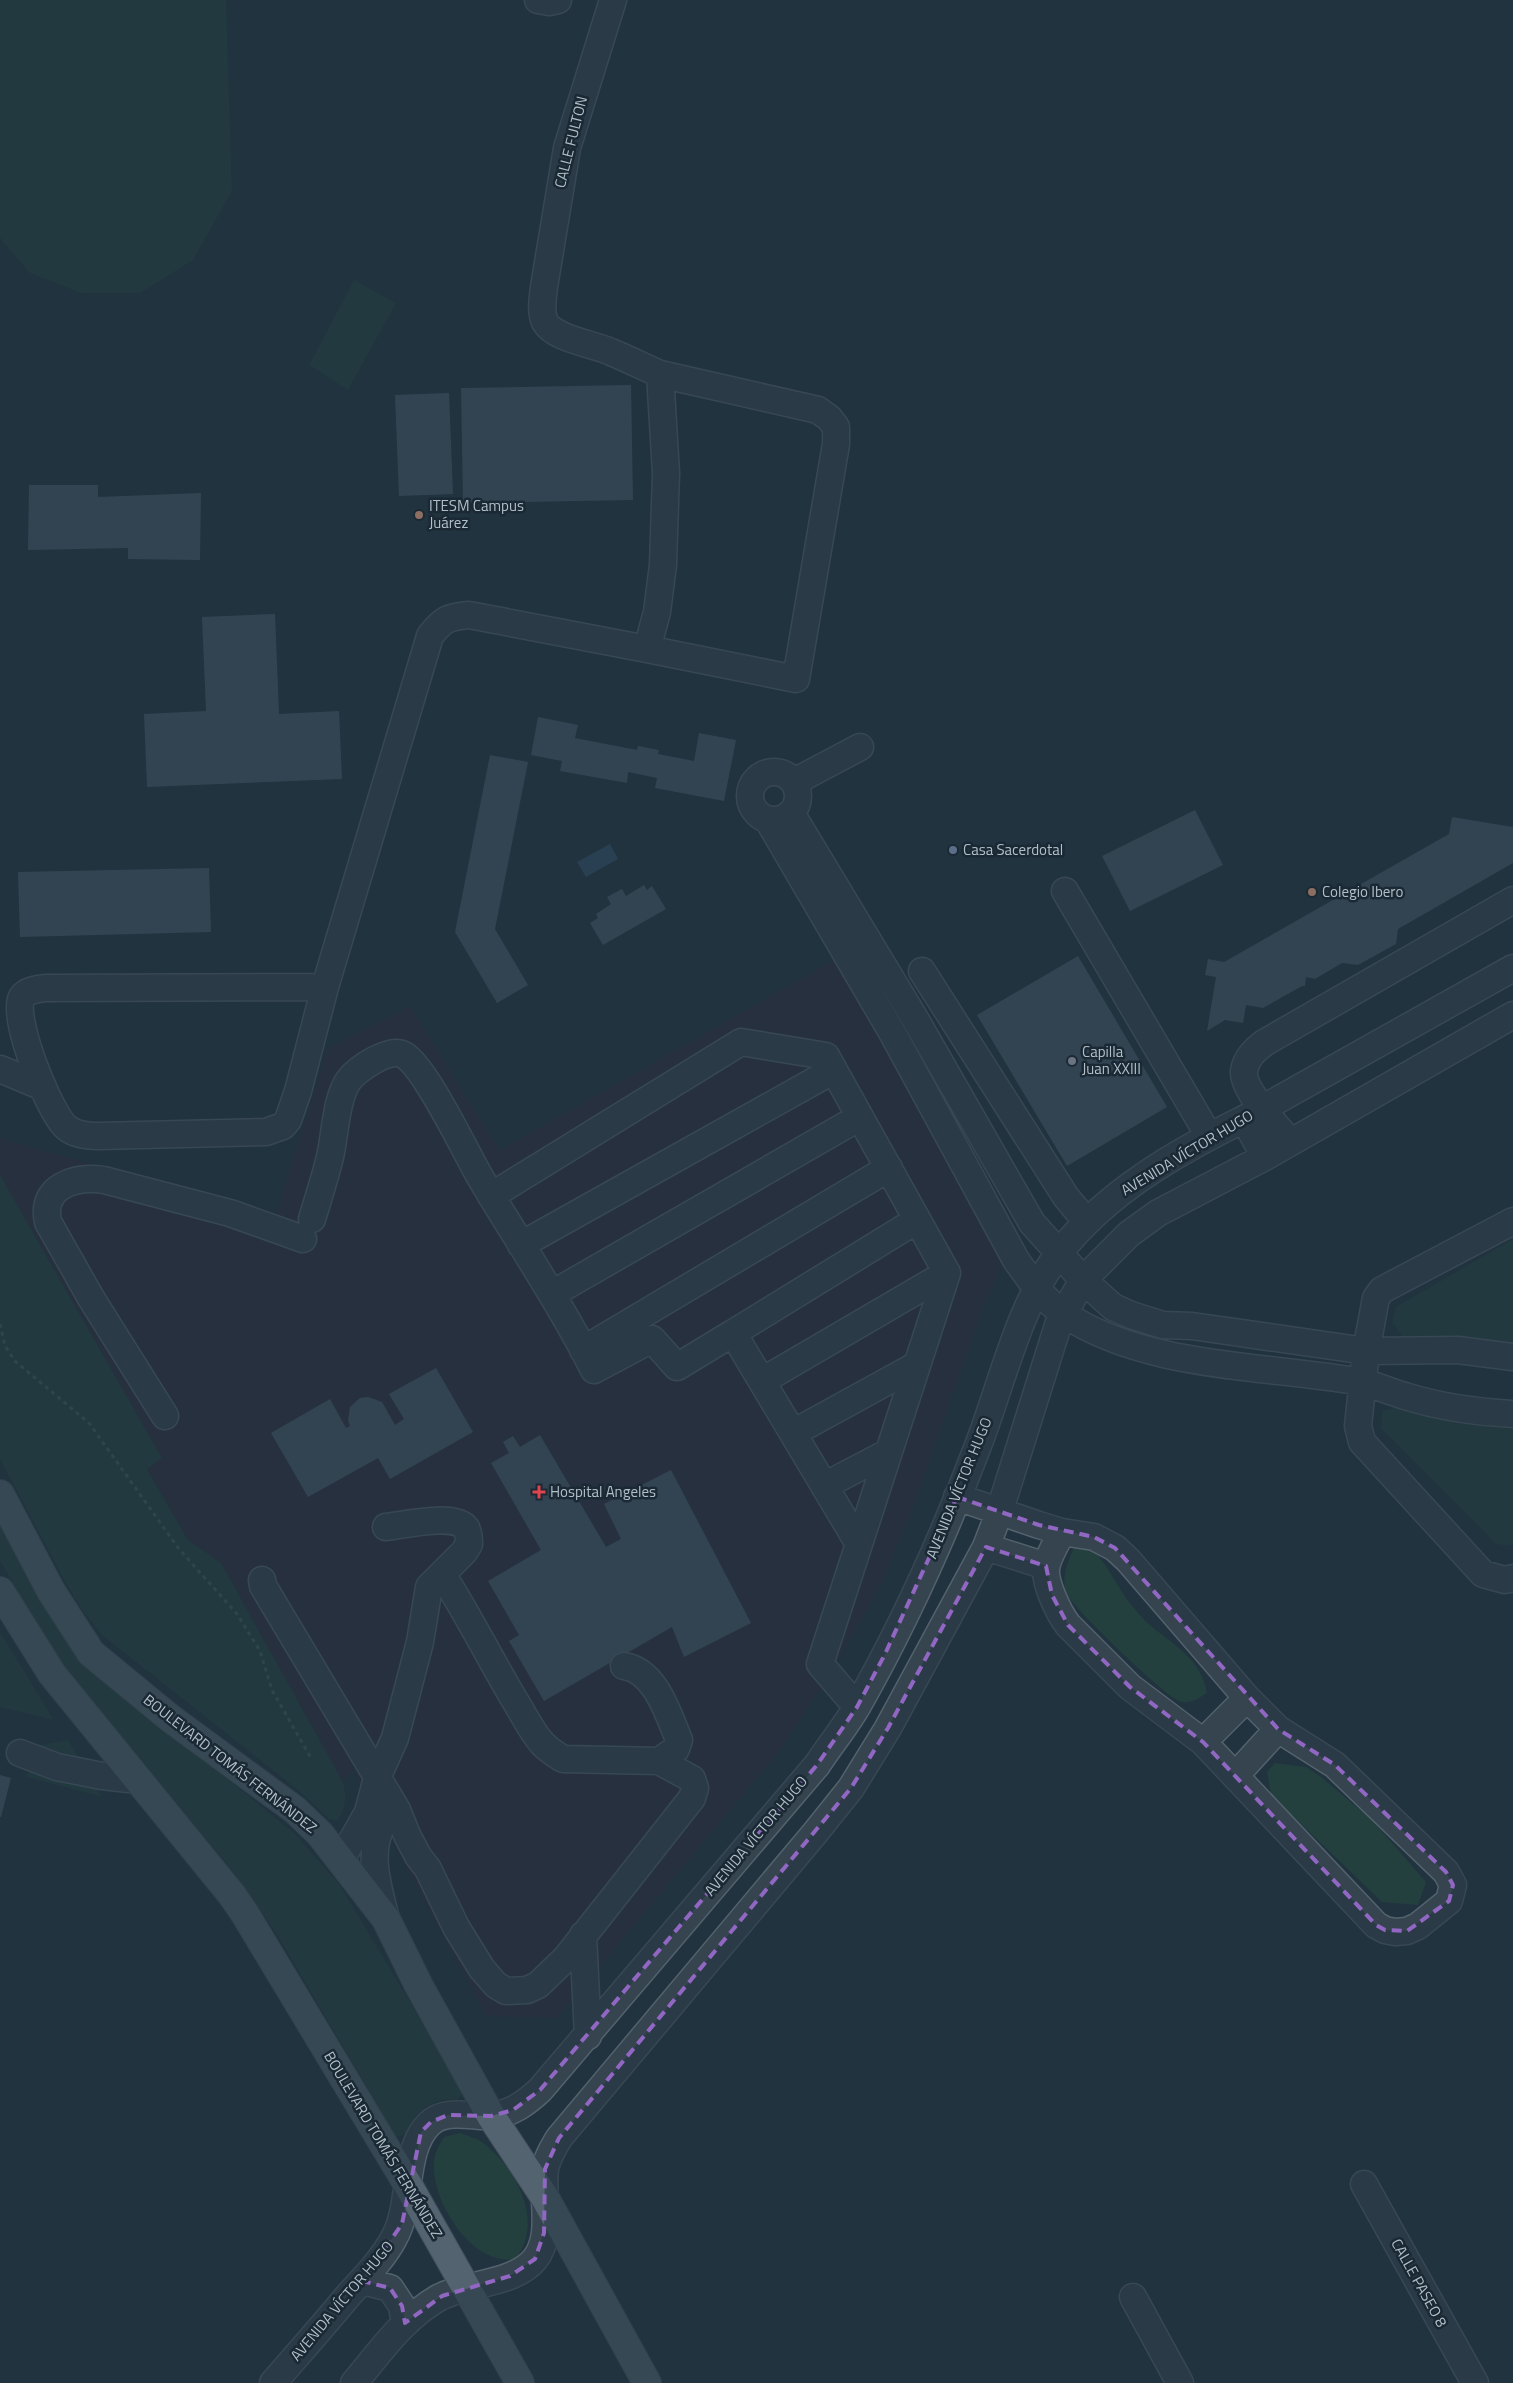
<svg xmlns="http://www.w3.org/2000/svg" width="1513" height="2383" font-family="'Titillium Web',sans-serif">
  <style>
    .medical { fill: #2e2e3f }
    .green { fill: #23403f }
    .water { fill: #335168 }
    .building { fill: #475a68 }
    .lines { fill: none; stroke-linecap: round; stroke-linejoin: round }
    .minor-casing { stroke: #53626d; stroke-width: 29 }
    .major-casing { stroke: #41505b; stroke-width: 30 }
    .path { stroke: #415c5b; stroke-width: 3; stroke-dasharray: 4 4; stroke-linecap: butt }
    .minor { stroke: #35444f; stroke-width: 26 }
    .major { stroke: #53636f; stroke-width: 28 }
    .marked { fill: none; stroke: #9167c3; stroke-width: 4; stroke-dasharray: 10 6; stroke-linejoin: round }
    .education-dot { fill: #8d6e63; stroke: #1a2934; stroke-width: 2 }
    .service-dot { fill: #5c6f8a; stroke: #1a2934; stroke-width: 2 }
    .worship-dot { fill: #6b7280; stroke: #1a2934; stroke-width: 2 }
    .health-dot { fill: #e0444e; stroke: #1a2934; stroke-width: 2 }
    .labels { text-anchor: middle; stroke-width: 5; stroke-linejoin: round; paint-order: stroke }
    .street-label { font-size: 15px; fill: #b1bfca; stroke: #1a2934 }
    .poi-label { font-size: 15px; fill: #b1bfca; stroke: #1a2934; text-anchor: start }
  </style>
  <rect width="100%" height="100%" fill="#21333f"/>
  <path class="medical" d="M837,958L1004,1263L985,1303L910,1516L881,1584L841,1657L782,1748L557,2018L486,2016L353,1769L343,1782L221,1563L188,1540L147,1468L162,1458L0,1175V1138L275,1216L328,1048L410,1006L500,1150Z"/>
  <path class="green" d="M0,0H226L232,191L193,260L140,293H81L30,273L0,238Z
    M354,280L396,303L348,390L309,365Z
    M0,1175L162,1458L147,1469L188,1540L221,1563L343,1782C347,1796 346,1809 337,1821L329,1819L298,1790L102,1635L82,1610L63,1578L0,1459Z
    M1513,1239V1345L1489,1340L1405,1339L1392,1323L1396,1307Z
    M1398,1407L1472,1424L1513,1429V1544L1509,1546L1496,1544L1381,1428L1382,1411Z
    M0,1522L88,1665L294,1833L339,1884L461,2087V2095L457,2100C433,2097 414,2112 405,2134L399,2137L395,2135L276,1933L235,1874L55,1655L0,1561Z
    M1074,1548L1092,1549C1109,1566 1117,1587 1131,1605C1138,1613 1145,1621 1152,1627C1176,1646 1202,1661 1207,1693C1199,1698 1190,1705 1179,1701C1163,1694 1070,1606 1066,1592C1061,1577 1068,1561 1074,1548Z
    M0,1632L54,1720L0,1707Z
    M68,1740L102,1797L27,1777L34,1746Z
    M1275,1763L1306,1767L1321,1777L1371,1819L1426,1882L1418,1905L1382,1902L1271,1795L1267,1772Z
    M460,2133C467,2136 476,2138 482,2142C515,2167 546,2222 515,2259C473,2266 436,2207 434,2170C433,2157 437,2148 444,2137Z"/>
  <path class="water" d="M610,844L618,859L586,877L577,862Z"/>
  <path class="building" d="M631,385L633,500L463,503L461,388Z
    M449,393L453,494L399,496L395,395Z
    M29,485H98V497L201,493L200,560L128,559V548L28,550Z
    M275,614L279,714L339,711L342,779L147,787L144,714L206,711L202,617Z
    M538,717L578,725L575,738L637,750L638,746L659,750L658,754L694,761L699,733L736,740L724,801L655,788L657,778L628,772L627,783L560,771L562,761L531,755Z
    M490,755L528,762L495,929L528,985L497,1003L455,932Z
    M1195,810L1223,865L1130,911L1102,856Z
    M1452,817L1513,827V863L1398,929L1396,944L1358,965L1342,963L1315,979L1306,977L1305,986H1302L1263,1008L1246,1005L1243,1023L1225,1020L1207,1031L1216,977L1205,975L1208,959L1224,962L1449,834Z
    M209,868L211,932L20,937L18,872Z
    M644,885L647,890L652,886L666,909L603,945L590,923L598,918L596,914L611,904L607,897L622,889L626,896Z
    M1078,956L1167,1107L1067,1166L977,1015Z
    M436,1368L473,1432L390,1479L378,1458L308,1497L271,1433L330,1399L346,1428L350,1426L348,1420L350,1407L360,1398L368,1397L382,1402L395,1425L404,1419L389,1394Z
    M540,1435L606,1547L621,1539L604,1504L671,1470L751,1623L684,1657L672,1627L544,1701L509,1641L519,1635L488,1581L541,1550L491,1463L509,1453L503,1442L513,1436L520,1447Z
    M0,1775L11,1778L1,1817H0Z"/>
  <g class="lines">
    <g class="minor-casing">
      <path id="minor" d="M538,0L549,2L558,0
        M647,649L796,679L836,444V427L829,418L818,410L660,374
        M750 796a24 24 0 1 1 48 0a24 24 0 1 1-48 0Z
        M794,782L860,747
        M791,813L914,1017L1032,1223L1083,1280L1113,1307L1131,1315L1163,1325L1192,1326L1366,1351L1458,1350L1513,1357
        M768,820L893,1034L1016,1260C1030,1280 1044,1300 1064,1314C1147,1369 1265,1365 1361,1382C1376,1385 1390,1392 1405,1396C1440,1407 1476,1412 1513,1414
        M1065,891L1209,1136
        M922,971L1066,1197L1086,1221
        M325,987L46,988C38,989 27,990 22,997C10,1015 50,1115 67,1128C76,1135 88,1136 99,1136L266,1132L283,1126L288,1120L298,1091L325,987L430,636C443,619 448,617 469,615L647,649L657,612L663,565L666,473L660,374C644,367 628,359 611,352C594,344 554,339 545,322C540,312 543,297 544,287L567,148L613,0
        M0,1069L43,1087
        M1244,1119L1265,1157
        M1290,1142C1278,1127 1242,1090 1244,1071C1246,1058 1255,1050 1264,1043L1513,900
        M491,1196L741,1042L826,1056L947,1273L820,1664L857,1707
        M312,1219C318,1199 325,1178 330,1157C335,1136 336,1097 349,1080C357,1069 391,1046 404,1055C426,1068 465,1151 480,1177C518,1241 560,1303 594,1370L652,1339L677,1367L733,1333L859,1544
        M1513,1221L1382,1290L1376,1298L1366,1351L1358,1426L1362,1442L1483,1574L1505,1580L1513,1578
        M521,1245L834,1070
        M552,1294L860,1117
        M733,1333L917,1220
        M583,1350L889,1168
        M762,1381L947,1273
        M165,1416L91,1298L48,1222C40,1186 75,1176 104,1180L230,1213L303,1239
        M793,1433L917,1365
        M824,1486L889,1452
        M957,1497L1039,1525L1062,1532L1094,1537L1115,1548L1128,1560L1247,1698L1278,1729L1335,1765L1446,1872L1453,1885L1449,1901L1418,1926L1407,1931L1395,1932L1385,1930L1376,1925L1203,1742L1130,1687L1068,1625C1059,1613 1042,1580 1047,1564C1050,1553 1057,1542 1062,1532
        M986,1547L1046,1566
        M262,1580L263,1586L397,1810L407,1835L418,1856L428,1869L456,1927L482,1969L496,1985L506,1991L527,1990L538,1985L566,1958L692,1798L695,1788L692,1779L659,1761L563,1759C555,1754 548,1750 542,1743C532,1732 525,1717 517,1704C491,1661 469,1616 442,1574
        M624,1666C656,1671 668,1714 679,1740L676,1749L659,1761
        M1203,1742L1247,1698
        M20,1753L57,1767L102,1776L138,1780
        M1235,1776L1278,1729
        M341,1860L368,1812L377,1778L395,1738L420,1642L429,1587L464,1552L469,1544C469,1539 469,1533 466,1528C455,1513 403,1525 386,1527
        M386,1919C379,1889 366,1853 383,1823C386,1818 393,1814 397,1810
        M583,1935L588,2036
        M1364,2184L1475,2383
        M362,2281L390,2288L402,2306L405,2323
        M1133,2297L1180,2383
        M273,2383C298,2354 323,2326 347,2297C363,2279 383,2259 394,2238C413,2204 402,2151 429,2124C445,2108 471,2117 491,2116C511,2114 526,2103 540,2090L817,1765C830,1745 846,1726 858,1705C905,1622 945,1533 979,1443C1002,1383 1020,1302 1060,1252C1107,1192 1177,1152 1244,1119L1513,968
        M354,2383C380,2352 404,2317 440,2297C467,2283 515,2284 535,2259C554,2235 541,2197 545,2169C547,2158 553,2148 559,2138L815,1833L851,1788L888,1728L986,1547L999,1513L1059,1322L1083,1280L1129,1234L1158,1213L1265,1157L1513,1015"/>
    </g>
    <g class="major-casing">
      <path id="major" d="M0,1494L51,1591L91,1653L170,1718L295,1810L320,1834L386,1919L419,1986L491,2116L544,2196L647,2383
        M0,1591L52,1674L232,1895L245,1914L408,2185L520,2383"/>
    </g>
    <path class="path" d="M0,1324L5,1346L16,1362L89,1423L179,1549L237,1614L260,1651L272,1690L311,1758"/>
    <use href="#minor" class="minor"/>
    <use href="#major" class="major"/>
  </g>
  <path d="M0 0H1513V2383H0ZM957,1497L1039,1525L1094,1537L1115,1548L1278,1729L1335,1765L1446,1872L1453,1885L1449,1901L1407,1931L1385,1930L1376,1925L1203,1742L1130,1687L1068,1625L1052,1595L1046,1566L986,1547L888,1728L851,1788L559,2138L545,2169L544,2233L535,2259L510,2276L442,2296L405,2323L402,2306L390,2288L362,2281L402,2224L421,2132L431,2122L448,2115L491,2116L513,2110L540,2090L817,1765L857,1707L885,1654Z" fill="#21333f" fill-opacity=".55" fill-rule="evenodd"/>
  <path class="marked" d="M957,1497L1039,1525L1094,1537L1115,1548L1278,1729L1335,1765L1446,1872L1453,1885L1449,1901L1407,1931L1385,1930L1376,1925L1203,1742L1130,1687L1068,1625L1052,1595L1046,1566L986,1547L888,1728L851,1788L559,2138L545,2169L544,2233L535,2259L510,2276L442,2296L405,2323L402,2306L390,2288L362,2281L402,2224L421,2132L431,2122L448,2115L491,2116L513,2110L540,2090L817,1765L857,1707L885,1654Z"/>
  <g class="education-dot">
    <circle cx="419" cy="515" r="5"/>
    <circle cx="1312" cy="892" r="5"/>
  </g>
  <circle class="service-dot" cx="953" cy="850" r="5"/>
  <circle class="worship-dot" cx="1072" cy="1061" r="5"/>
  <path class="health-dot" d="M536.5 1484.5h5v5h5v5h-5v5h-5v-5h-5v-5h5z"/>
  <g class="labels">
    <g class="street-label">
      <text transform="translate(571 142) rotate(-76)" y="5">CALLE FULTON</text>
      <text transform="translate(1187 1153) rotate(-31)" y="5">AVENIDA VÍCTOR HUGO</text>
      <text transform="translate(959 1488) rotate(-68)" y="5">AVENIDA VÍCTOR HUGO</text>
      <text transform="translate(230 1764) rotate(38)" y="5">BOULEVARD TOMÁS FERNÁNDEZ</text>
      <text transform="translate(756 1836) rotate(-50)" y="5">AVENIDA VÍCTOR HUGO</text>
      <text transform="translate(383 2145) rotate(59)" y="5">BOULEVARD TOMÁS FERNÁNDEZ</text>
      <text transform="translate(1419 2283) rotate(61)" y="5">CALLE PASEO 8</text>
      <text transform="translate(342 2301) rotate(-50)" y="5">AVENIDA VÍCTOR HUGO</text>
    </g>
    <g class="poi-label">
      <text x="429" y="511">ITESM Campus<tspan x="429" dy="17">Juárez</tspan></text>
      <text x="963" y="855">Casa Sacerdotal</text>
      <text x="1322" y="897">Colegio Ibero</text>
      <text x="1082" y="1057">Capilla<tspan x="1082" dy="17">Juan XXIII</tspan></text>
      <text x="550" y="1497">Hospital Angeles</text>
    </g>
  </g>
</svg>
